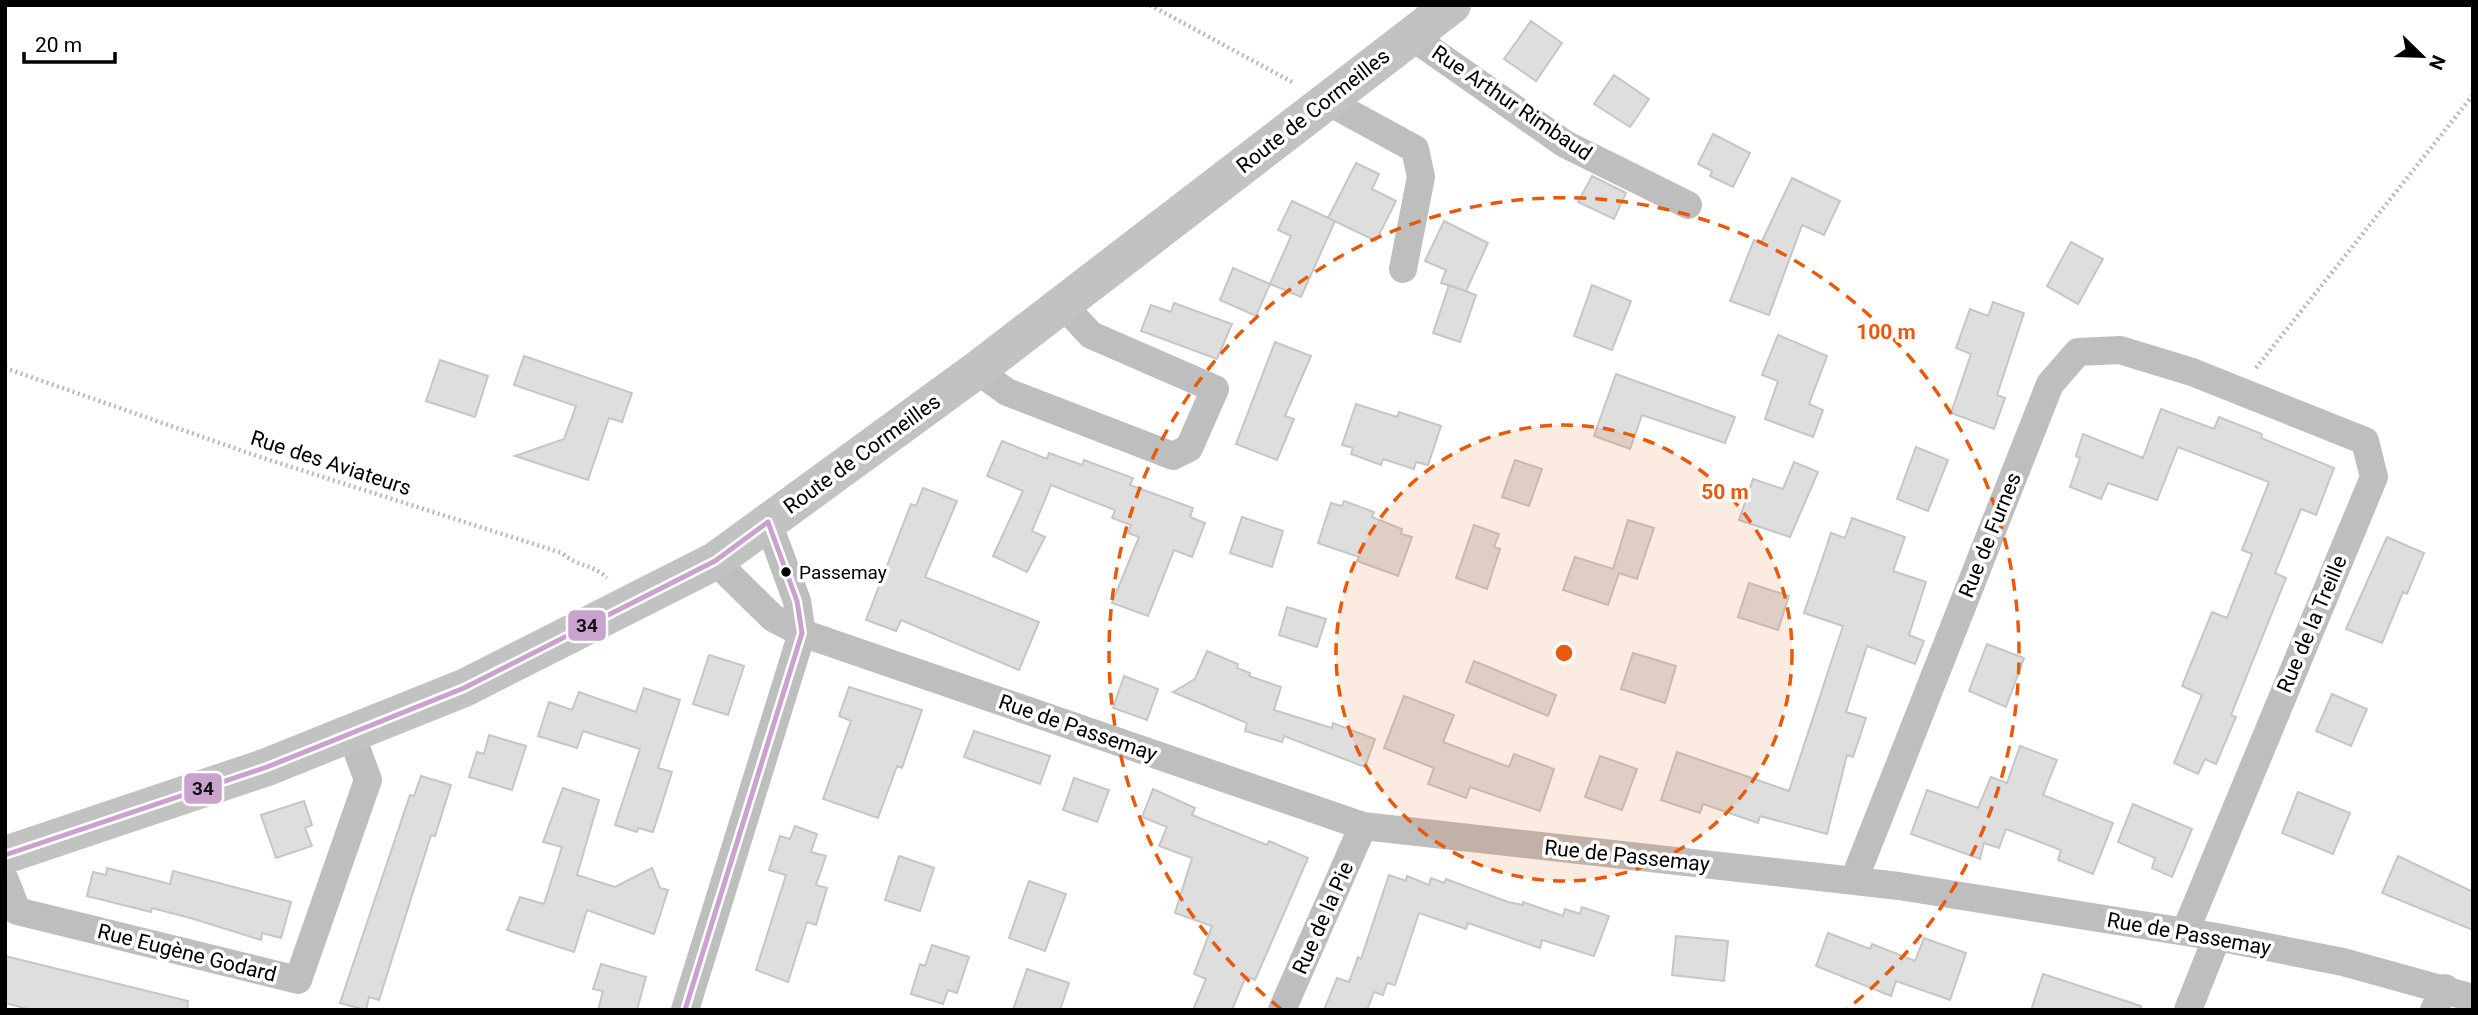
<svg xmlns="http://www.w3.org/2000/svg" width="2478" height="1015" font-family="Roboto,sans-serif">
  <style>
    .building { fill: #dedede; stroke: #c6c6c6; stroke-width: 2 }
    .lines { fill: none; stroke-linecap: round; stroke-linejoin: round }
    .path { stroke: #b9b9b9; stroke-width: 4.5; stroke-dasharray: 2 3.5; stroke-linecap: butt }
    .street { stroke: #bebebe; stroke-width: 28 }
    .secondary { stroke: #c2c2c2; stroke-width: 38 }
    .bus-1-casing { stroke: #fff; stroke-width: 10 }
    .bus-1 { stroke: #c9a2cd; stroke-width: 5 }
    .ring { fill: none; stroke: #e8590c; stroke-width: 3.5; stroke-dasharray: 12 9 }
    .bus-dot { fill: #000; stroke: #fff; stroke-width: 2.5 }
    .labels { text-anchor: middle; stroke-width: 7; stroke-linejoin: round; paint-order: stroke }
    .bus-label { font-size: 19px; fill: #000; stroke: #fff; text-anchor: start }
    .street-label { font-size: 21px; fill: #000; stroke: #fff }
    .centre { fill: #e8590c; stroke: #fff; stroke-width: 3.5 }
    .ring-label { font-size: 21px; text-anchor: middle; font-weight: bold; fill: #e8590c; stroke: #fff; stroke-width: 7; stroke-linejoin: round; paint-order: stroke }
    .line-badge { stroke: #fff; stroke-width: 2.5 }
    .pale-badge-label { font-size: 19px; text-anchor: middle; font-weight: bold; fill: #111 }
  </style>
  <rect width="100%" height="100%" fill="#fff"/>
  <path class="building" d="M1531,21L1562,43L1536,81L1504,59Z
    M1614,75L1649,99L1630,127L1594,104Z
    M1713,134L1750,153L1733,187L1710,176L1712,171L1698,164Z
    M1356,163L1379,174L1372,189L1396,201L1376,241L1328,218Z
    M1592,176L1626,193L1614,219L1578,202Z
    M1792,178L1840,201L1824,235L1802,225L1769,315L1730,301L1754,240L1761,243Z
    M1292,201L1335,221L1301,297L1270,284L1291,236L1278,230Z
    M1444,221L1488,243L1466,291L1441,283L1446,270L1425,261Z
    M2071,242L2103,259L2078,304L2047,286Z
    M1233,268L1270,284L1256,316L1220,300Z
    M1449,285L1476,295L1460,342L1433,333Z
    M1592,285L1631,301L1612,350L1574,336Z
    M1993,302L2024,313L1997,395L2005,398L1994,429L1951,413L1971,354L1956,348L1970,309L1988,316Z
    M1174,303L1232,324L1217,359L1141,331L1151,305L1171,312Z
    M1778,335L1827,356L1809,404L1823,410L1813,437L1765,419L1778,381L1762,375Z
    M1275,342L1311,356L1285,416L1294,419L1277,460L1236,444Z
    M524,356L632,393L622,422L609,418L588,480L515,456L564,439L576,406L514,385Z
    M440,360L488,376L475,417L426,401Z
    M1616,374L1735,417L1725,443L1642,415L1630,449L1594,436Z
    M1356,404L1397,417L1399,412L1441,426L1428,465L1416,462L1414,469L1383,459L1381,465L1351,454L1353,448L1342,445Z
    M2161,409L2214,429L2219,417L2262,434L2261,438L2334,468L2316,515L2301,509L2275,573L2286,578L2231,715L2236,717L2216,764L2205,759L2198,774L2174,763L2202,695L2182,686L2212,612L2227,618L2252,554L2242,550L2269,482L2178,447L2157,500L2108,483L2101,499L2070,487L2080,458L2076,456L2083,434L2143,458Z
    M1002,441L1047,459L1049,453L1082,465L1084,460L1133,478L1130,485L1193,508L1190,517L1205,523L1192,557L1174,550L1148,616L1112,603L1139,537L1128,533L1131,525L1112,518L1115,510L1051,485L1032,531L1045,537L1027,572L993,556L1023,491L987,476Z
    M1916,447L1948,460L1928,511L1897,499Z
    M1515,460L1542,469L1529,506L1502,497Z
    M1794,462L1818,472L1790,537L1739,520L1753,479L1783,489Z
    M923,488L957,501L925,577L1039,622L1019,670L901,620L896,631L866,620L911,504L916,506Z
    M1344,501L1374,512L1372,517L1402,529L1401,534L1412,537L1398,576L1357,561L1359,557L1318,543L1331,503L1342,506Z
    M1242,517L1283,531L1272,567L1230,553Z
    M1852,518L1905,537L1893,571L1926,582L1909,635L1924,641L1915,664L1867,646L1846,712L1866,718L1853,757L1847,755L1827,834L1760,816L1758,823L1703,804L1700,813L1661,800L1677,752L1789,791L1843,626L1804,613L1831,533L1845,538Z
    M1628,520L1654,528L1637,579L1619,573L1608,605L1563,590L1575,557L1613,569Z
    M1474,525L1499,534L1494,547L1500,549L1487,589L1456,578Z
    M2387,537L2424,553L2407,594L2403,592L2382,643L2346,629Z
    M1749,583L1789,596L1778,630L1738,617Z
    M1287,607L1326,619L1317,647L1279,635Z
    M1987,644L2024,658L2006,707L1969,691Z
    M1207,651L1238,664L1237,668L1250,673L1249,676L1281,687L1274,710L1332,728L1333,723L1375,739L1365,767L1284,736L1282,742L1245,731L1247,723L1173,692L1195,679Z
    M1633,653L1676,666L1665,703L1621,689Z
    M709,655L744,666L728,715L693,704Z
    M1474,661L1556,695L1548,716L1466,682Z
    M1124,676L1158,689L1147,720L1113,708Z
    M849,687L922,710L902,768L897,766L878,818L823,799L851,721L839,716Z
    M644,688L680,700L658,768L672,772L653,832L638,828L637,832L615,825L640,749L583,731L577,748L538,736L549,702L572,710L579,692L636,712Z
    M2332,694L2367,709L2351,746L2316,731Z
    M1404,696L1454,715L1443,742L1509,767L1514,754L1554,769L1540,811L1470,787L1466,798L1428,784L1434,768L1384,748Z
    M974,731L1050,756L1040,784L964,757Z
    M489,735L526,746L512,790L469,777L477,752L484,754Z
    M2020,746L2057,760L2043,795L2113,823L2093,874L2058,860L2061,850L2006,829L1999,848L1984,843L1980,859L1911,834L1927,790L1978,808L1991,777L2007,783Z
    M1600,756L1637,769L1622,810L1585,797Z
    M421,776L451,785L435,836L431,835L379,1000L369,997L366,1010L340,1003L410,795L414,796Z
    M1074,778L1109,790L1097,822L1063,810Z
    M563,788L599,800L577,875L615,887L652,868L660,888L668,890L654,934L587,910L574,952L507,930L520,897L544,904L562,847L543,842Z
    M1153,789L1195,808L1192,815L1267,845L1269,841L1308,858L1255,980L1246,976L1232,1010H1193L1206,979L1194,974L1212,926L1175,913L1192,858L1159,846L1167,827L1142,817Z
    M2298,792L2350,813L2333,854L2282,833Z
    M304,801L312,825L305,828L312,846L276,858L261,815Z
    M2133,804L2192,829L2172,877L2152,868L2155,858L2118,842Z
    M795,826L817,834L811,852L826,856L816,885L827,888L816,925L807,922L788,982L756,970L786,875L769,870L780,836L790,839Z
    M899,856L934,868L920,911L885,900Z
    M2398,856L2473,892V930L2382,893Z
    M107,868L170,884L173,871L291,902L281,938L262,933L261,940L194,919L152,908L151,912L87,896L93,872L106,875Z
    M1389,875L1406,881L1407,876L1429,885L1431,878L1444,883L1446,879L1508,902L1523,905V902L1563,916L1565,909L1580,914L1582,907L1609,916L1594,956L1542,940L1540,948L1468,923L1466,929L1419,913L1395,985L1387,983L1383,995L1374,992L1367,1010H1324L1337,978L1349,982L1358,957L1361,959Z
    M1029,881L1066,894L1045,951L1009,938Z
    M1828,933L1870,949L1872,944L1915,961L1924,938L1966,953L1950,1000L1896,981L1891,996L1816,966Z
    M1676,936L1728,941L1724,981L1672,975Z
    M932,945L969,957L957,993L948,990L943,1004L911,994L920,964L925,966Z
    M5,956L188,1001L187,1010H32L5,1003Z
    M601,964L646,977L637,1010H598L603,991L593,989Z
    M1027,969L1069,983L1060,1010H1013Z
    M2043,974L2141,1006V1010H2031Z"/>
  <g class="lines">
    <path class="path" d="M1150,5L1294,83
      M5,368L260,457L562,553C579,568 591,563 607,578
      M2256,368L2473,95"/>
    <path class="street" d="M1411,36L1565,144L1688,205
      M1327,101L1415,149L1421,177L1403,269
      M981,367L989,379L1007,392L1173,456L1189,448L1215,389L1091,335L1063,305
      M715,561L773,618L802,633L1363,826L1899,886L2217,937L2343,962L2473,998
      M5,880L17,911L298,980L368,780L351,734
      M1854,880L2050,384L2078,352L2120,350L2192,372L2365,441L2374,477L2185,932
      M685,1010L802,633L797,601L768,522
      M1282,1010L1363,826
      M2188,1010L2217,937
      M2434,1010L2445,988"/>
    <path class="secondary" d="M5,855L267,767L464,688L715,561L981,367L1452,5"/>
    <g class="bus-1-casing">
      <path id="bus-1" d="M5,855L267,767L464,688L715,561L768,522
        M685,1010L802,633L797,601L768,522"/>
    </g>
    <use href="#bus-1" class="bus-1"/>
  </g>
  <circle cx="1564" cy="653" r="228" fill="#e8590c" fill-opacity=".12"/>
  <g class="ring">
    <circle cx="1564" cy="653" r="228"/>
    <path d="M1281 1009A455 455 0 1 1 1847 1009"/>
  </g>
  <circle class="bus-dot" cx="786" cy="572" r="6"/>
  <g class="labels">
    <g class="bus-label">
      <text x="799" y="579">Passemay</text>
    </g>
    <g class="street-label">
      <text transform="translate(1512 103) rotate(34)" y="7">Rue Arthur Rimbaud</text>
      <text transform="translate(1313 111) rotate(-38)" y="7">Route de Cormeilles</text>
      <text transform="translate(862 454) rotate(-36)" y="7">Route de Cormeilles</text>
      <text transform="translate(331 463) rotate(18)" y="7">Rue des Aviateurs</text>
      <text transform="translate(1990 535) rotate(-68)" y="7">Rue de Furnes</text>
      <text transform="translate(2312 624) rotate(-67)" y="7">Rue de la Treille</text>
      <text transform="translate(1078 728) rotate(19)" y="7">Rue de Passemay</text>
      <text transform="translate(1627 856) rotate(6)" y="7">Rue de Passemay</text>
      <text transform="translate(1323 918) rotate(-66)" y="7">Rue de la Pie</text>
      <text transform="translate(2189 934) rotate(10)" y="7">Rue de Passemay</text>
      <text transform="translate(187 953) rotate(14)" y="7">Rue Eugène Godard</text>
    </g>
  </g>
  <circle cx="1564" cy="653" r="10" class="centre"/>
  <g class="ring-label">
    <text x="1886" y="339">100 m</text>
    <text x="1725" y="499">50 m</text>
  </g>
  <g class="line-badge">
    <rect x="567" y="609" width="40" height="33" rx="7" fill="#c9a2cd"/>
    <rect x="183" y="772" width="40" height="33" rx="7" fill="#c9a2cd"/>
  </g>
  <g class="pale-badge-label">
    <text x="587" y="632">34</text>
    <text x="203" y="795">34</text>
  </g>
  <rect width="2478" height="1015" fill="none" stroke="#000000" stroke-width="14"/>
  <g transform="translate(2422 56) rotate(113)" stroke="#ffffff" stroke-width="5" paint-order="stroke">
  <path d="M0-5L12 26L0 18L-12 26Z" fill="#000000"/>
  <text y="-10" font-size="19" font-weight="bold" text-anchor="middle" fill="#000000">N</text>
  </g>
  <path d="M24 52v10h91v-10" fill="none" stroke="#000000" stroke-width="3.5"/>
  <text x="35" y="52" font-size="21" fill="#000000" stroke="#ffffff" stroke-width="5" paint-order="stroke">20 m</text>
</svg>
